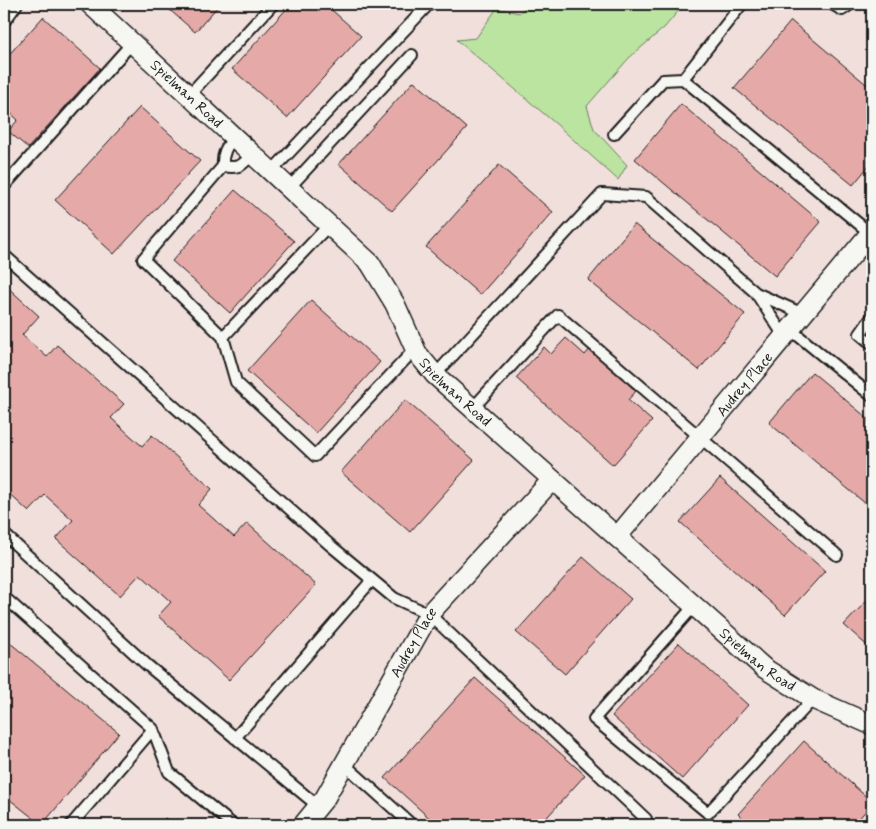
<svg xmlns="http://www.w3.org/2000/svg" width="876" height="829" font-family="Mynerve,sans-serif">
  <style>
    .built { fill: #f1dfdc }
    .green { fill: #bae4a0; stroke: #6b805e }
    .building { fill: #e5aaa8; stroke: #1c1c1c }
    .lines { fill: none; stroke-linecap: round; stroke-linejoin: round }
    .lane-casing { stroke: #1c1c1c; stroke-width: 14 }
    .street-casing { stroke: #1c1c1c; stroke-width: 22 }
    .lane { stroke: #f6f6f2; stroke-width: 10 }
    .street { stroke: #f6f6f2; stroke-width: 19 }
    .labels { text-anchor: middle; stroke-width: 4.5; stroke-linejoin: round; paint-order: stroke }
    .street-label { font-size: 15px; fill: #1c1c1c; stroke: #f6f6f2 }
  </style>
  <rect width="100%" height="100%" fill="#f6f6f2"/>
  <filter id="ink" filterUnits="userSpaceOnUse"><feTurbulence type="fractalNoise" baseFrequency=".02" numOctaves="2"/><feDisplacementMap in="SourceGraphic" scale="10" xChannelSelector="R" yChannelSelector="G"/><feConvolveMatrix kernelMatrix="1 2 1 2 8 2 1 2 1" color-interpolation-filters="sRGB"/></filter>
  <g filter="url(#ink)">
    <path class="built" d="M4,4H872V825H4Z"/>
    <path class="green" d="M529,4H684L665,27L629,58L587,106L594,129L627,165L618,180L556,124L457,40L476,38L497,8L519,13Z"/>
    <path class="building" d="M163,4H220L195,32Z
      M291,4H325L361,36L287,118L232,69Z
      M43,17L100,68L28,148L8,131L18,120L4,107V60Z
      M791,21L872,89V162L853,185L734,88Z
      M414,81L467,128L392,211L339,164Z
      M681,104L821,222L775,276L635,159Z
      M140,107L200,161L114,254L55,200Z
      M499,165L553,212L480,295L426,247Z
      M235,190L294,241L230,313L172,261Z
      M634,224L745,314L699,370L588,280Z
      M4,284L39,316L22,335L47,357L57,345L124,404L111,418L142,446L152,435L212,489L198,505L234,537L247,523L316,585L229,680L158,616L171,602L140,574L120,596L56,539L73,520L45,495L29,512L4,489Z
      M311,300L380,362L316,433L247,371Z
      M566,338L585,355L590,349L636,391L628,400L652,421L613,465L516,378L544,347L551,354Z
      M812,372L872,422V509L769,423Z
      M405,400L474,460L410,532L341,472Z
      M720,478L825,571L785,615L680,522Z
      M583,557L631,599L565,674L516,632Z
      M872,595V650L844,625Z
      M9,642L119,733L42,825L4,795V648Z
      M679,643L748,705L682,779L612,716Z
      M475,678L585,775L540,825H437L385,778Z
      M804,741L872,802V804L853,825H750L738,814Z
      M165,818L174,825H159Z"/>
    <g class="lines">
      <g class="lane-casing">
        <path id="lane" d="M832,4L842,10L851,4
          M4,22L17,4
          M683,79L870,233
          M189,95L273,4
          M614,134L663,80L683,79L742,4
          M234,137C226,147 222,154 223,166C239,169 242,166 252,154
          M271,172L429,4
          M4,182L6,184L132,43
          M289,188L412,55
          M329,225L223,337L236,382L315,456L415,349
          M861,245L872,256
          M4,255L330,545L394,598L429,614L646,819L647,825
          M756,293L803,314
          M872,317L860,334L872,344
          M790,329L872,396
          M223,337L143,259L223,166
          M435,375L602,194L646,197L756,293L784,336
          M472,409L558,315L837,555
          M4,534L147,665L318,806
          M4,597L153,729L71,825
          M694,606L594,719L708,813L813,699
          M153,729L169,772L233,825
          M235,738L372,580
          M344,764L412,825"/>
      </g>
      <g class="street-casing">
        <g id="street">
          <path id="s1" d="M90,4L370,263L395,304L417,353L435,375L764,668L813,699L872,725"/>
          <path id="s2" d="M617,537L872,231"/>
          <path id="s3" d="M303,825L325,798L429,614L552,480"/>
        </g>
      </g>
      <use href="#lane" class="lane"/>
      <use href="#street" class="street"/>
    </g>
  </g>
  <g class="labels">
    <g class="street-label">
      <text dy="5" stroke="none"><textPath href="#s1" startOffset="132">Spielman Road</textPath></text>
      <text dy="5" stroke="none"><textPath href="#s2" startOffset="199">Audrey Place</textPath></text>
      <text dy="5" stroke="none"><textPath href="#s1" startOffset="538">Spielman Road</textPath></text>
      <text dy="5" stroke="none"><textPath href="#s3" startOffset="214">Audrey Place</textPath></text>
      <text dy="5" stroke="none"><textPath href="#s1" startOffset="942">Spielman Road</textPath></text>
    </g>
  </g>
  <rect width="876" height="829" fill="none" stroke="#f6f6f2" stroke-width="20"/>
  <rect x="10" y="10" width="856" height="809" fill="none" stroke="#1c1c1c" stroke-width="2" filter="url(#ink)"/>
</svg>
